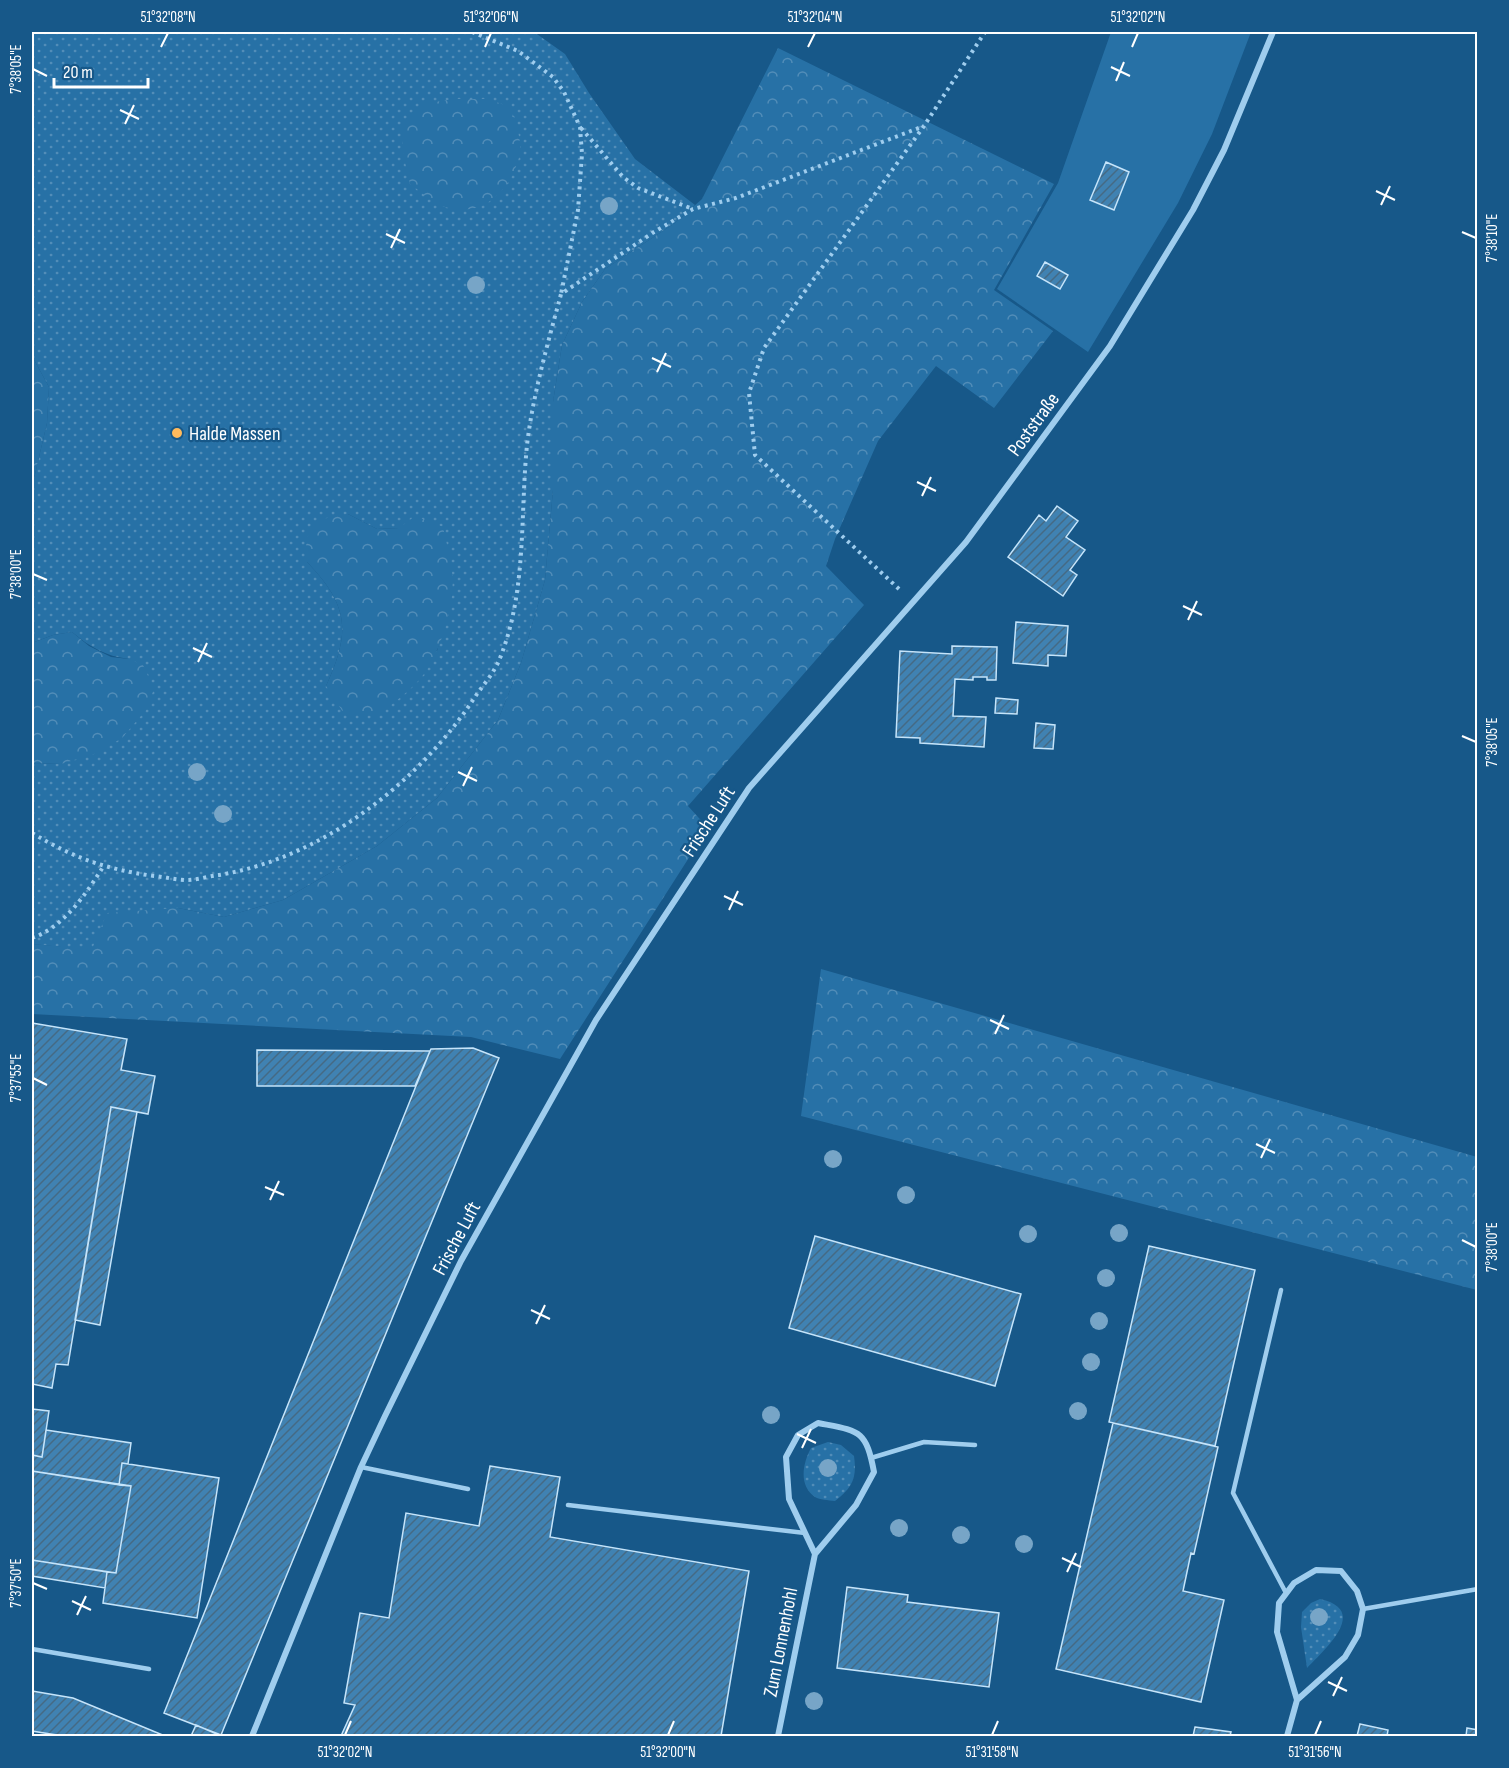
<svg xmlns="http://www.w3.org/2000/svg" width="1509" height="1768" font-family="'Sofia Sans Condensed',sans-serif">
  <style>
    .grass { fill: url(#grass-dots); fill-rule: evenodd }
    .forest { fill: url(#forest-crowns) }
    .garden { fill: #2771a6 }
    .building { fill: url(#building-hatch); stroke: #c5e4fa; stroke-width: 1.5 }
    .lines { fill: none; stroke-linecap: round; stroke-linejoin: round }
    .path { stroke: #9fcdee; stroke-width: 4; stroke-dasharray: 3 4.5; stroke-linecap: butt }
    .lane { stroke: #9fcdee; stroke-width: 4.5 }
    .street { stroke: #9fcdee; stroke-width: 6 }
    .tree { fill: #77a5c7 }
    .ticks { fill: none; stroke: #fff; stroke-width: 2 }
    .poi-dot { fill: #ffba5c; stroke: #175889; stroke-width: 2 }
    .labels { text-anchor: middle; stroke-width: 4.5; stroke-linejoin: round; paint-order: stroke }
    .street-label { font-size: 20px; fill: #fff; stroke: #175889 }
    .poi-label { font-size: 20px; fill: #fff; stroke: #175889; text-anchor: start }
    .neatline { fill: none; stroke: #fff; stroke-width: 2 }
    .ticks-label { font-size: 15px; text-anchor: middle; fill: #fff }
  </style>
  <defs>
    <pattern id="grass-dots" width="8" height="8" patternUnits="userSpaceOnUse" patternTransform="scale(1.5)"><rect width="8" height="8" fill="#2771a6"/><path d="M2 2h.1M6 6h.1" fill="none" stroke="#528db8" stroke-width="1.8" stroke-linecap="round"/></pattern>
    <pattern id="forest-crowns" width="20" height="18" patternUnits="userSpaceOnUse" patternTransform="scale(1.5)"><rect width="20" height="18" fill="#2771a6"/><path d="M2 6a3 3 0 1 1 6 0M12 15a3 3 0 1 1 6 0" fill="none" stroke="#528db8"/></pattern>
    <pattern id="building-hatch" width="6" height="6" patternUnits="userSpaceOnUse" patternTransform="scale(1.5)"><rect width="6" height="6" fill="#4082b2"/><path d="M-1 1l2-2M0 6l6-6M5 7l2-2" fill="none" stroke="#456a84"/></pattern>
  </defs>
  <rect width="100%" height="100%" fill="#175889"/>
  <path class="grass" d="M32,32H534L565,54L589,93L635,159L695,205L675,223L605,269L582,302L562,345L553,402V490L545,580L521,663L498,720L437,798L377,846L283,900L224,917L178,908L92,950L32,944V763L61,764L129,659C105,656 90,647 72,632L53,635L32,643V487L47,423L49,387L32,356ZM348,514L377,529L399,528L452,593L437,651L326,686C351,631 349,606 307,562Z
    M828,1442L841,1445L854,1456C857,1478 853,1487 835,1501C828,1500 820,1500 815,1497C798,1485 803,1463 811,1448Z
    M1320,1599C1370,1610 1325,1649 1307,1668L1301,1627L1302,1612L1311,1603Z"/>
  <path class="forest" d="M778,48L1054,184L994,290L1053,331L994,408L936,366L878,441L835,539L826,566L864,605L688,806L708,828L560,1059L471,1037L32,1014V944L92,949L107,913L178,908L224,917L283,900L377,846L437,798L498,720L521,663L545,580L553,490V402L562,345L582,302L605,269L675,223L702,199Z
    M455,99H488L510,107C516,123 524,143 518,161C507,195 480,218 445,207C433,203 420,191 410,184L403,153L402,124L421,104Z
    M32,356L49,387L47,423L32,487Z
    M348,514L377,529L399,528L415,516L443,527C446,542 451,557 452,572C456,601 441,651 424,674C411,691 392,704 375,716L343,712L326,686C351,631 349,606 307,562L306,538L322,519Z
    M72,632L89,646L111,657L129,659L143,665L154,689L146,710L122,738L97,753L61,764L32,763V643L53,635Z
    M821,969L1477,1157V1290L801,1116Z"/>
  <path class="garden" d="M1111,32H1251L1212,134L1178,203L1088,352L997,289L1058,183Z"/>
  <path class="building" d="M1106,162L1129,172L1114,210L1090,200Z
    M1045,262L1068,275L1060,289L1037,276Z
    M1057,506L1078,521L1066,537L1085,550L1070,570L1077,575L1063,596L1008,557L1039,515L1046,521Z
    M1016,622L1068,626L1066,656L1048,655V666L1013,663Z
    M952,646L997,647L996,680H987V677H973V680L955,679L953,716L986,717L984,747L920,743V738L896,737L900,651L952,654Z
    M996,698L1018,700L1017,714L995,713Z
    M1036,723L1055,725L1053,749L1034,748Z
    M32,1023L127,1039L121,1070L155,1076L148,1114L111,1107L68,1365L56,1364L52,1388L32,1384Z
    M473,1048L499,1058L221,1735L164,1713L430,1051L431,1049Z
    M257,1050L430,1051L415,1086H257Z
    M111,1107L137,1112L100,1325L75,1320Z
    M815,1236L1021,1294L995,1386L789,1328Z
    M1149,1246L1255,1270L1215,1446L1109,1422Z
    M32,1409L49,1411L42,1457L32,1455Z
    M1113,1423L1218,1447L1194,1554L1191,1553L1183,1591L1224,1600L1201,1702L1056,1669Z
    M46,1430L131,1443L128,1464L122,1463L119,1485L32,1471V1455L42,1457Z
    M122,1463L219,1478L197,1618L103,1603L107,1572L116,1573L131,1486L119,1485Z
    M490,1466L560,1477L550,1537L749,1571L721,1736H341L355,1705L344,1703L360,1613L389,1618L406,1513L479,1526Z
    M32,1471L131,1486L116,1573L32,1560Z
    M32,1560L107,1572L105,1588L32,1576Z
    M847,1587L908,1595L907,1602L999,1613L989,1687L837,1668Z
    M32,1691L73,1698L165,1736H63L32,1731Z
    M1360,1724L1388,1730L1387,1736H1357Z
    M196,1725L219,1735V1736H191Z
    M1195,1727L1231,1732L1230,1736H1193Z
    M1467,1728L1478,1730V1736H1466Z"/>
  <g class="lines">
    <path class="path" d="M472,32L518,51L553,77L564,92L580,127L582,154L578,210L561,294
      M581,128L623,177L638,188L693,209
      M899,589L755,455L749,393L764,348L924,126L985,32
      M32,833C74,858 105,869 154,876C165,877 176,880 187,880C198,880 209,876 219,875C323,858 421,781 477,694C485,683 495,671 500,658C527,591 520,516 527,445C533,394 548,343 561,294L654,232L693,209L736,198L924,126
      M32,938C64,927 86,894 103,867"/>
    <path class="lane" d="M1281,1290L1233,1493L1286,1593
      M871,1458L924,1442L975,1445
      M361,1467L468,1489
      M568,1505L805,1533
      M1363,1609L1478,1589
      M32,1649L149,1669"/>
    <path class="street" d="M252,1736L361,1467L385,1416L461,1261L596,1020L749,788L966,542L1110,346L1193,210L1224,150L1273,32
      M778,1736L815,1554L856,1505L874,1472C866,1429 859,1431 818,1423L798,1435L786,1457L789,1499L815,1554
      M1287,1736L1297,1700L1277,1632L1279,1603L1294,1583L1316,1570L1341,1571L1357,1591L1363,1609L1358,1635L1345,1657L1297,1700"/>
  </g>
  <g class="tree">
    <circle cx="609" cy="206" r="9"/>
    <circle cx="476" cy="285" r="9"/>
    <circle cx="197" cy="772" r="9"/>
    <circle cx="223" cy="814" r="9"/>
    <circle cx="833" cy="1159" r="9"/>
    <circle cx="906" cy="1195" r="9"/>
    <circle cx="1119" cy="1233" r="9"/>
    <circle cx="1028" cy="1234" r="9"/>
    <circle cx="1106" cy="1278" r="9"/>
    <circle cx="1099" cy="1321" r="9"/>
    <circle cx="1091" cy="1362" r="9"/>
    <circle cx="1078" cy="1411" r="9"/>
    <circle cx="771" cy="1415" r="9"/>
    <circle cx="828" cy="1468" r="9"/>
    <circle cx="899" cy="1528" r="9"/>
    <circle cx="961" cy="1535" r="9"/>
    <circle cx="1024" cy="1544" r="9"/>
    <circle cx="1319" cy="1617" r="9"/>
    <circle cx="814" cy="1701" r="9"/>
  </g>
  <path class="ticks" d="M161,47L168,33M485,47L491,33M808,47L815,33M1132,47L1138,33M1111,67L1130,76M33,69L47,76M1116,81L1124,62M120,110L139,119M125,124L134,105M1376,191L1395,200M1381,205L1390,186M1462,232L1476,238M386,234L405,243M391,248L400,229M652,358L671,367M657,372L666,353M917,482L936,491M922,496L931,477M33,574L47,580M1183,606L1202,615M1188,620L1197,601M193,648L212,657M198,662L207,643M1462,736L1476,742M458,772L477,781M463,786L472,767M724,896L743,905M729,910L738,891M990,1020L1009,1029M995,1034L1004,1015M33,1078L47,1085M1256,1144L1275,1153M1261,1158L1270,1139M265,1187L284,1195M270,1200L279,1181M1462,1240L1476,1247M531,1310L550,1319M536,1324L545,1305M797,1434L816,1443M802,1448L811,1429M1062,1558L1081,1567M1067,1572L1076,1553M33,1583L47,1589M72,1601L91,1610M77,1615L86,1596M1328,1682L1347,1691M1333,1696L1342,1677M345,1735L351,1721M668,1735L674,1721M992,1735L998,1721M1315,1735L1321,1721"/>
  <circle class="poi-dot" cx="177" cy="433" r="6"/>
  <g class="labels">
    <g class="street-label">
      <text transform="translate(1033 424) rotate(-54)" y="7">Poststraße</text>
      <text transform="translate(708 821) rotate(-57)" y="7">Frische Luft</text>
      <text transform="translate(456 1238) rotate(-62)" y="7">Frische Luft</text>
      <text transform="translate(780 1642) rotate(-79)" y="7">Zum Lonnenhohl</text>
    </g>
    <g class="poi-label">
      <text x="189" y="440">Halde Massen</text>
    </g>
  </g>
  <rect width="1509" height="1768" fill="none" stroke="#175889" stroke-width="66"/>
  <path d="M54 78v9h94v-9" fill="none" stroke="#ffffff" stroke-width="3"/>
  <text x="63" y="78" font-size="18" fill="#ffffff" stroke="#175889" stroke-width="4.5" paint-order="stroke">20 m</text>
  <rect x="33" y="33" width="1443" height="1702" class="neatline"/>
  <g class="ticks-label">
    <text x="168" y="22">51°32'08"N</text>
    <text x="491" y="22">51°32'06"N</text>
    <text x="815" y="22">51°32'04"N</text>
    <text x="1138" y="22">51°32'02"N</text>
    <text transform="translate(16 69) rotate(-90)" y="5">7°38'05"E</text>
    <text transform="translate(1492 238) rotate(-90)" y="5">7°38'10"E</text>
    <text transform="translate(16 574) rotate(-90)" y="5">7°38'00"E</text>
    <text transform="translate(1492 742) rotate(-90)" y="5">7°38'05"E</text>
    <text transform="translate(16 1078) rotate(-90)" y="5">7°37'55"E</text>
    <text transform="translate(1492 1247) rotate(-90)" y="5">7°38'00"E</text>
    <text transform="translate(16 1583) rotate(-90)" y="5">7°37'50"E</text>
    <text x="345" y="1757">51°32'02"N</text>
    <text x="668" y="1757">51°32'00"N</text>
    <text x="992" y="1757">51°31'58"N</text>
    <text x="1315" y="1757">51°31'56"N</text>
  </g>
</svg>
